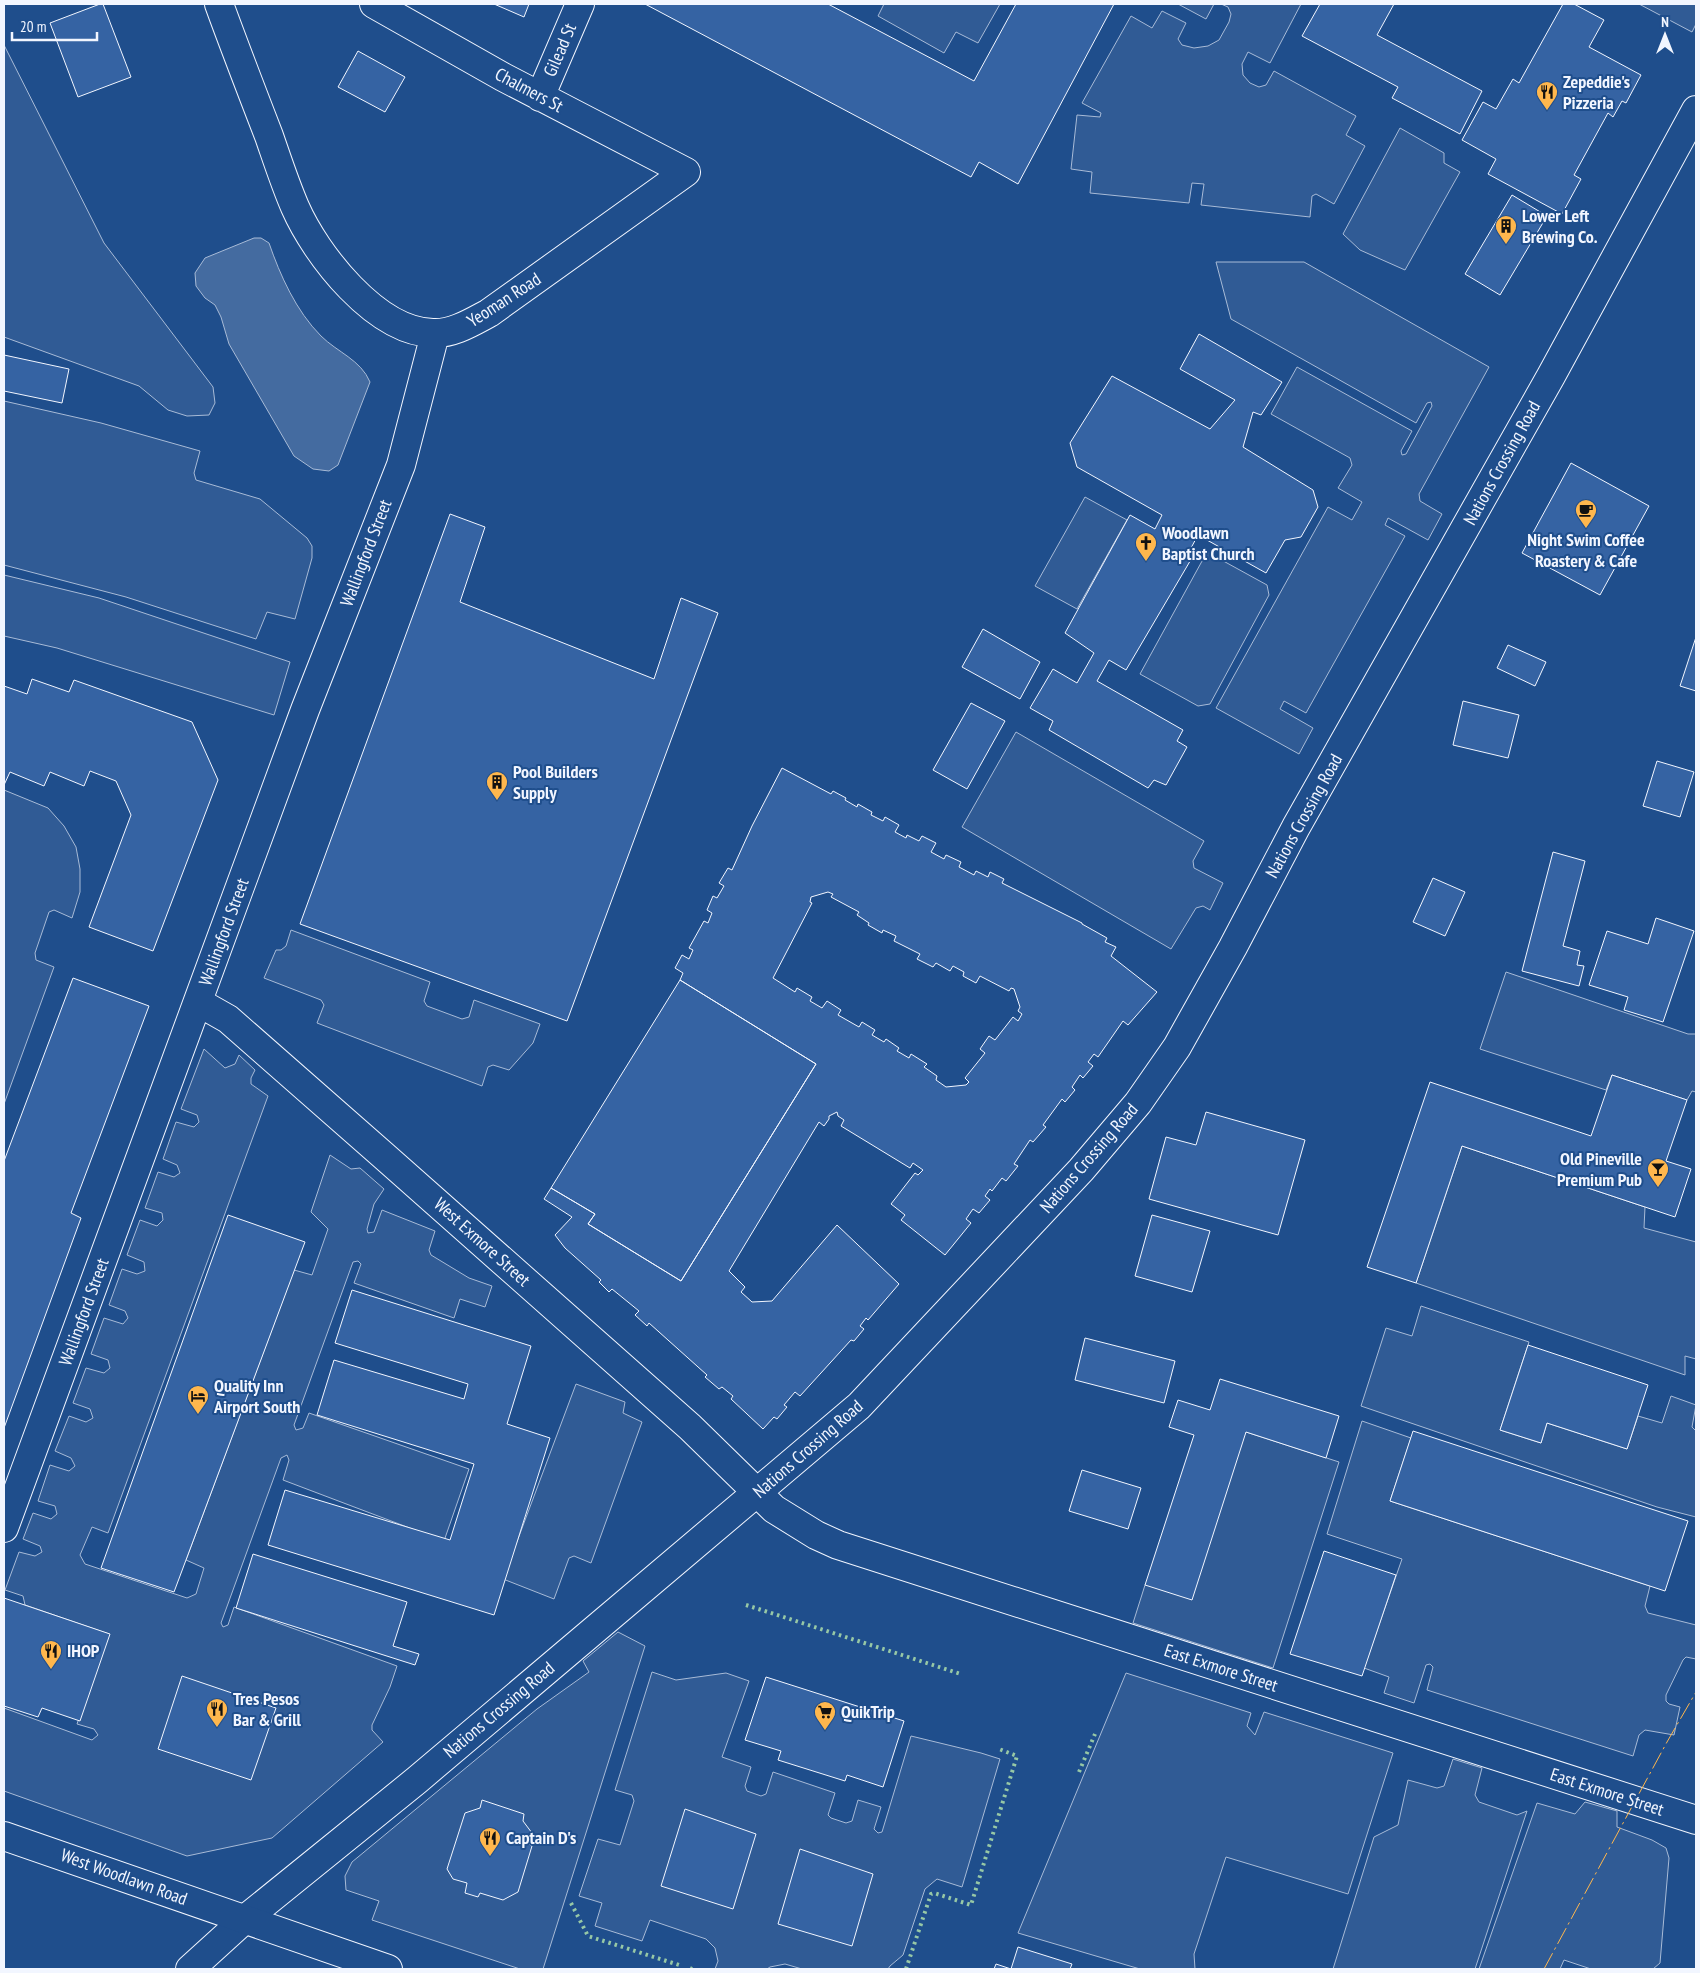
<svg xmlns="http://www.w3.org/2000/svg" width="1700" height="1973" font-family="'PT Sans Narrow',sans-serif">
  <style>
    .built { fill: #305b95; stroke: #a8bbd7 }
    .water { fill: #446ba0; stroke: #a8bbd7 }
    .building { fill: #3563a3; stroke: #f2f6ff; fill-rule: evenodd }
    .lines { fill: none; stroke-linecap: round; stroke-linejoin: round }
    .minor-casing { stroke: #f2f6ff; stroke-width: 30 }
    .major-casing { stroke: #f2f6ff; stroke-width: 30 }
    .minor { stroke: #1f4e8c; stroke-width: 28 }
    .major { stroke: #1f4e8c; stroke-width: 28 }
    .hedge { stroke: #97c8a6; stroke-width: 4; stroke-dasharray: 2.5 4; stroke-linecap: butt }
    .power { stroke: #ffb74d; stroke-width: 1; stroke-dasharray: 18 4 2.5 4; stroke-linecap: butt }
    .labels { text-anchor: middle; stroke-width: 4; stroke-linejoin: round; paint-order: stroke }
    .street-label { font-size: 18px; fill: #f2f6ff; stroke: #1f4e8c }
    .poi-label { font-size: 18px; font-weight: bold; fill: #f2f6ff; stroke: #1f4e8c; text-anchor: start }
  </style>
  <rect width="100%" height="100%" fill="#1f4e8c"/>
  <path class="built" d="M884,4H1000L978,43L956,32L944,53L878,16Z
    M1178,4H1214L1206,19Z
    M1221,4H1301L1270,63L1248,52L1242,64L1243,75L1250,83L1259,87L1266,85L1274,71L1356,116L1346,135L1365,146L1334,204L1316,194L1312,196L1310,217L1201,205L1204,184L1192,183L1189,203L1090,193L1092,172L1071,169L1077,115L1100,117L1101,113L1082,103L1131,16L1152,28L1162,11L1186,23L1178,39L1182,45L1194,48L1208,46L1219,40L1229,22L1231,14L1228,7Z
    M1639,4H1696V24L1692,32Z
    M4,45L104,243L213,387L215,403L209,415L187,416L168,410L139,386L4,337Z
    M1400,128L1444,153V163L1460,172L1405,270L1360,250L1343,234Z
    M1216,262H1304L1489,367L1419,494L1420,501L1442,514L1428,540L1388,518L1385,525L1405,536L1306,713L1284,701L1280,709L1313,728L1299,754L1216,708L1328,507L1352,520L1362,502L1338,488L1352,465L1350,458L1271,414L1297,367L1412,431L1401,451L1402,455L1406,454L1432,406L1431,402L1427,403L1416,423L1231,319Z
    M4,401L101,423L200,451L194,473L196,480L260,499L307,538L312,546V558L295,619L267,612L256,639L126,597L4,565Z
    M1085,497L1127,520L1077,609L1035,586Z
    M1207,552L1267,585L1269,595L1210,704L1198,706L1140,674Z
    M4,575L99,598L290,662L274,715L57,648L4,636Z
    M1016,732L1204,841L1193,861L1194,868L1223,883L1210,910L1203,906L1196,908L1171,949L962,827Z
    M4,790L48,808L64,826L76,847L80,869V892L72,918L54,910L49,912L35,953L36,960L54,967L4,1104Z
    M291,930L430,982L424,1001L427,1006L462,1019L469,1017L474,1000L540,1024L533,1043L509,1070L493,1065L488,1067L482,1086L317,1023L324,1005L321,1000L264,978L276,950H281L286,946Z
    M1506,972L1688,1034H1696V1092L1692,1091L1687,1100L1612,1075L1606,1090L1480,1049Z
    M204,1049L225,1068L235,1064L239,1055L255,1070L251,1078V1084L268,1096L108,1533L92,1527L80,1555L85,1564L187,1598L196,1594L204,1568L186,1560L294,1270L312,1275L328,1229L311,1212L330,1155L351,1169L360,1168L384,1189L374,1204L367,1229L368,1233L374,1232L382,1210L435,1231L429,1250L431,1255L469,1278L492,1286L485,1307L460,1299L454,1318L354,1283L361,1264L358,1261L353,1262L294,1425L296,1430L303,1428L309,1413L469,1469L444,1541L283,1480L289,1460L287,1455L281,1458L221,1623L223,1627L228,1625L234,1607L397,1666L390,1687L372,1725V1730L383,1742L272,1838L187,1856L4,1791V1708L92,1740L98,1735L94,1729L77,1724L109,1634L25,1605L23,1596L5,1590L19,1552L35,1556L42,1552L40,1546L23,1539L33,1513L51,1519L57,1514L55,1506L38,1501L50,1465L69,1471L75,1466L71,1458L55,1451L69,1416L86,1422L93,1418L90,1409L73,1403L86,1368L104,1373L110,1368L108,1360L91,1354L104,1318L123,1324L128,1318L125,1311L109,1305L122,1269L137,1274L145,1271L144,1262L127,1255L140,1220L157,1226L163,1220L162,1213L145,1208L158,1172L174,1177L180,1173L177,1165L163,1159L176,1122L194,1127L199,1122L197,1115L181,1109Z
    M1462,1146L1645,1207L1644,1228L1696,1242V1359L1685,1356V1375L1416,1283Z
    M1421,1306L1529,1342L1500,1430L1541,1443L1547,1423L1627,1449L1638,1416L1662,1423L1671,1396L1696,1405L1692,1427L1696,1431V1517L1657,1507L1361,1406L1386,1328L1412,1336Z
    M576,1384L625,1402L623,1413L642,1422L591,1563L574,1556L569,1558L554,1599L503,1579Z
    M1362,1421L1411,1438L1390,1501L1650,1586L1645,1606L1648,1613L1696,1625V1659L1686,1657L1683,1660L1666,1695V1701L1669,1704L1680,1707L1674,1735L1645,1730L1639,1735L1633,1756L1427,1690L1433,1667L1430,1664L1426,1665L1414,1703L1384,1693L1389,1677L1364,1668L1402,1559L1327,1534Z
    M1246,1432L1339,1462L1273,1668L1133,1623L1145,1585Z
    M618,1632L645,1646L543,1969H520L372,1920L379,1901L346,1890L345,1876L352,1862L537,1709L589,1672L583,1661Z
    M652,1672L676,1680L726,1673L749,1681L722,1757L751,1767L745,1786L747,1791L761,1796L766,1794L773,1772L835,1793L828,1815L831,1818L846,1823L852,1821L858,1800L881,1807L874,1829L878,1833L882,1832L911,1736L981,1753L1000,1759L962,1887L937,1879L925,1889L903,1955L890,1966L888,1969H802L785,1964L770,1967L767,1969H715L718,1961L715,1948L706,1939L650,1920L642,1941L595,1926L602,1903L579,1896L598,1839L620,1845L634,1801L632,1795L615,1790Z
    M1126,1673L1251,1713L1247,1726L1255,1735L1264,1712L1393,1753L1348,1894L1226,1857L1194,1954L1195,1969H1140L1018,1933Z
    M1453,1759L1482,1768L1475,1795L1479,1802L1517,1815L1527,1811L1475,1969H1333L1374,1837L1398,1825L1408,1780L1437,1788L1444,1786Z
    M1585,1802L1617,1811V1827L1652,1840L1666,1848L1669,1858L1660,1963L1653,1969H1591L1564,1960L1560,1969H1479L1537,1803L1575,1814Z"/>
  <path class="water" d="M254,238H261L269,243C280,275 296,311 321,336C337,352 361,360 370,382L338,465L329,471L313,469L294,456L229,344L221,317L215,305L205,298L196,286L195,273L205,258Z"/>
  <path class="building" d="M100,4H103L131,77L78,97L50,23Z
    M494,4H529L524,17Z
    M645,4H828L974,81L1016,4H1114L1018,184L979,162L971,177Z
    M1320,4H1394L1377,35L1482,91L1460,134L1392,98L1398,87L1302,36Z
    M1563,4H1574L1604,20L1589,47L1641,75L1626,103L1622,101L1613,117L1608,113L1574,175L1581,179L1562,214L1488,174L1496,159L1462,140L1483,102L1496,109L1513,79L1519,83Z
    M358,51L405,77L385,112L338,87Z
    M1512,195L1547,216L1500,295L1465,274Z
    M1199,334L1282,382L1261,415L1253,412L1243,447L1313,490L1318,507L1301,537L1285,540L1266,573L1198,535L1191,548L1196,551L1126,670L1109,660L1097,681L1183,730L1177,741L1187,747L1166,785L1154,780L1148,788L1049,730L1053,721L1030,708L1053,669L1077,683L1094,653L1065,633L1130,515L1155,529L1162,515L1077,467L1070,443L1112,376L1210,429L1235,400L1180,369Z
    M4,355L69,369L62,403L4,391Z
    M1571,463L1649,506L1600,595L1522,553Z
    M450,514L485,527L460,602L654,679L681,598L718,613L567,1021L300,924Z
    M983,629L1040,662L1020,699L962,667Z
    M1696,637V691L1680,686Z
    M1508,645L1546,662L1535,686L1497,668Z
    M32,679L69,692L74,680L192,722L218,780L153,951L89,927L131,815L116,781L90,771L84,786L50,772L44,786L10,772L4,785V686L27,694Z
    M1463,701L1519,715L1508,758L1453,745Z
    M971,703L1005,721L967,789L933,770Z
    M1657,761L1694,772L1680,817L1643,806Z
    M782,768L831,794L833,791L846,798L845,800L857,807L858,804L872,812L871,815L883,821L885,817L899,825L895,832L906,838L907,835L919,841L922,836L936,843L931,852L944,859L946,855L961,862L959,867L974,875L976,871L988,877L990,872L1004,879L1002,883L1082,923V924L1107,938L1105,942L1116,947L1111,956L1157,992L1128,1025L1123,1021L1098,1057L1094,1054L1088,1062L1093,1066L1083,1078L1080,1075L1072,1087L1075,1090L1065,1102L1062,1099L1043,1125L1046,1127L1033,1142L1030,1140L1014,1164L1018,1166L1006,1181L1002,1178L992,1191L990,1189L985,1196L990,1200L979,1213L973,1209L966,1219L971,1223L945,1255L901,1220L905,1215L891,1204L915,1173L918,1175L923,1170L913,1163L910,1168L841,1126L844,1120L838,1116L837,1112L829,1116V1119L824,1126L819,1122L729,1271L745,1287L741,1292L752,1302L772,1301L837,1225L899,1284L868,1320L866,1318L860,1326L864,1329L854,1341L851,1340L800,1396L795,1392L784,1405L787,1407L777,1419L774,1417L763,1429L731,1399L733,1396L722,1387L719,1389L705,1377L707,1375L649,1323L647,1326L635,1315L639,1311L612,1289L609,1292L599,1282L601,1280L565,1248L555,1235L572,1217L544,1199L551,1188L595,1214L588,1224L681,1281L816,1064L680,980L683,973L675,968L682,955L689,959L693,950L689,948L704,921L708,923L712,913L707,910L713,896L717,898L724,886L719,883L728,868L732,870L752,826ZM828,892L833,894L831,897L859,912L857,915L869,923L868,925L882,933L883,930L896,936L894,941L920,954L917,959L933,967L936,963L950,971L953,966L964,972L963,976L976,983L980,976L1009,991L1011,988L1014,989L1020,1007L1018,1011L1022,1014L1018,1021L1013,1017L995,1040L989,1036L980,1049L985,1053L965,1078L969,1082L966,1085L946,1087L936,1080L937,1076L924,1067L927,1064L911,1054L909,1058L897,1051L899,1048L886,1039L884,1042L872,1035L875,1030L862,1022L859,1027L838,1015L841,1010L827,1001L822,1008L810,1001L812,997L797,988L795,992L773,978L812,903L810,902L811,897Z
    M1553,852L1585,861L1563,946L1580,951L1577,965L1584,966L1579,986L1522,971Z
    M1433,878L1465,892L1445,936L1413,922Z
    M1656,918L1694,931L1663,1022L1624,1010L1628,997L1589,985L1607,931L1648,944Z
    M73,978L149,1006L71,1213L81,1218L4,1428V1161Z
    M680,980L816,1064L681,1281L588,1224L595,1214L551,1188Z
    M1612,1075L1687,1100L1666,1161L1691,1169L1675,1217L1462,1146L1416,1283L1367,1267L1430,1082L1591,1136Z
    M1206,1112L1305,1140L1278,1235L1149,1199L1166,1137L1196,1145Z
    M228,1215L305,1242L174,1592L101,1568Z
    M1152,1215L1210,1231L1192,1292L1135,1276Z
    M352,1290L531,1346L507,1424L550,1438L494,1615L268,1545L285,1490L450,1540L474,1464L317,1415L334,1360L464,1399L468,1384L335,1343Z
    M1085,1338L1175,1361L1164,1403L1075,1380Z
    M1528,1345L1648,1385L1627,1449L1547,1423L1541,1443L1500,1430Z
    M1220,1379L1339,1416L1326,1458L1246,1432L1192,1600L1145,1585L1194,1435L1169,1427L1178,1400L1210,1410Z
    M1413,1431L1688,1521L1665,1591L1390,1501Z
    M1082,1470L1141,1488L1128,1529L1069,1511Z
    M1324,1551L1396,1575L1362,1676L1290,1654Z
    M253,1554L407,1602L393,1646L419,1654L415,1665L236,1608Z
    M4,1598L110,1634L80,1721L42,1708L38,1717L4,1706Z
    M182,1676L276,1708L251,1780L158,1749Z
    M766,1677L904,1721L883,1787L847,1775L845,1781L778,1760L781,1751L745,1740Z
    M482,1800L524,1814L523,1821L532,1833L529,1844L532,1846L518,1892L503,1900L480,1893L478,1897L465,1893L467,1883L453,1879L447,1869L465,1813L480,1808Z
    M685,1809L756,1834L733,1909L661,1886Z
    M800,1849L873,1874L852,1946L778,1924Z
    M1018,1947L1072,1964L1070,1969H994L996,1964L1011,1969Z"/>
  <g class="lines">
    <g class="minor-casing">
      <path id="minor" d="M219,4C235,48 252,92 269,136C277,159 285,184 295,207C316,255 376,332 433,333C453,334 472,322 489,313L686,172L503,77L374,4
        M540,97L580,4
        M198,1002L228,1019L384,1156L690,1427L774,1509L816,1535L838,1545L1696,1820
        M4,1528L305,710L401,465L435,334
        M190,1969L244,1920L417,1780L859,1406L1081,1170L1138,1103L1177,1047L1233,947L1296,827L1551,376L1696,110"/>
    </g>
    <g class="major-casing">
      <path id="major" d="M4,1836L388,1969"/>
    </g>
    <use href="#minor" class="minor"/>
    <use href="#major" class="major"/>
    <path class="hedge" d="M746,1605L961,1674
      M1079,1772L1095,1734
      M571,1903L588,1936L679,1965
      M690,1968L692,1969
      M906,1969L931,1894L934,1893L971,1905L1017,1756L999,1749"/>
    <path class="power" d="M1544,1969L1667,1742L1696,1692"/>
  </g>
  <defs>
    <g id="restaurant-pin" transform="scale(1.125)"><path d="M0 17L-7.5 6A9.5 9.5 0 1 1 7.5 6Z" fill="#ffb74d" stroke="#1f4e8c"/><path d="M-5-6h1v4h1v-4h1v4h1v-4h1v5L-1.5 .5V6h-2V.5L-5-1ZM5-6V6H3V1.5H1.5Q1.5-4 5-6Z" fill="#111"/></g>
    <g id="building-pin" transform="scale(1.125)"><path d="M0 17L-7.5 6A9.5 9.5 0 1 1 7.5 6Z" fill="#ffb74d" stroke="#1f4e8c"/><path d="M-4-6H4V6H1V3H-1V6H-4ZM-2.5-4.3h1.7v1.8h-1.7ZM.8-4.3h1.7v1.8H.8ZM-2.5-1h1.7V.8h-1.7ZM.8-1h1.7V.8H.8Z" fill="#111"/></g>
    <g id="cafe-pin" transform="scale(1.125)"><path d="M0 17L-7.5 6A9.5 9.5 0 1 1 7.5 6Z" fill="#ffb74d" stroke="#1f4e8c"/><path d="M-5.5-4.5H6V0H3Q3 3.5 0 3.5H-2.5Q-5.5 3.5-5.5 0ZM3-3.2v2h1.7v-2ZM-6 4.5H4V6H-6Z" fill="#111"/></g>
    <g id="church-pin" transform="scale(1.125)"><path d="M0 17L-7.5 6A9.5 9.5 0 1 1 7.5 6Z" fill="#ffb74d" stroke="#1f4e8c"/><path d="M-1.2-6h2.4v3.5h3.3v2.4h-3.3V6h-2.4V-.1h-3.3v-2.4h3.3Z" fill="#111"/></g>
    <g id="bar-pin" transform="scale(1.125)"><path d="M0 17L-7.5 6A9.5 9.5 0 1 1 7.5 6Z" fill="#ffb74d" stroke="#1f4e8c"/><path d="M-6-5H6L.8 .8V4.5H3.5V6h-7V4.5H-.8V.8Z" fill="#111"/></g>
    <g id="hotel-pin" transform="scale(1.125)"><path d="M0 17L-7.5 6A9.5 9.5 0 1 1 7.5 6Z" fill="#ffb74d" stroke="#1f4e8c"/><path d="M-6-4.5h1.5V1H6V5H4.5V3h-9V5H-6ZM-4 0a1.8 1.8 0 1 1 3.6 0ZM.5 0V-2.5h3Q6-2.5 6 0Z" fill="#111"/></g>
    <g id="supermarket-pin" transform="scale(1.125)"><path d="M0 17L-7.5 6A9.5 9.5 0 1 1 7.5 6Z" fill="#ffb74d" stroke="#1f4e8c"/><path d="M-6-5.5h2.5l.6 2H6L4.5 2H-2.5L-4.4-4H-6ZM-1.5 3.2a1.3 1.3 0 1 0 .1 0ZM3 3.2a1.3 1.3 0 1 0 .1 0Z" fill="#111"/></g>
  </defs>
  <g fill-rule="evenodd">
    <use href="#restaurant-pin" x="1547" y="92"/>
    <use href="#building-pin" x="1506" y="226"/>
    <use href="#cafe-pin" x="1586" y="510"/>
    <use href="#church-pin" x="1146" y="543"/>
    <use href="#building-pin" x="497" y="782"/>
    <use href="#bar-pin" x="1658" y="1169"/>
    <use href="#hotel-pin" x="198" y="1396"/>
    <use href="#restaurant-pin" x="51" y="1651"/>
    <use href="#restaurant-pin" x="217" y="1709"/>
    <use href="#supermarket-pin" x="825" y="1712"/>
    <use href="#restaurant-pin" x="490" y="1838"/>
  </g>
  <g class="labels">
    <g class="street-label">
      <text transform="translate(560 50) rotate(-67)" y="6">Gilead St</text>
      <text transform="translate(529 90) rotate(28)" y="6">Chalmers St</text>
      <text transform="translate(504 300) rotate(-33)" y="6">Yeoman Road</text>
      <text transform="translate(1502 463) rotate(-61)" y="6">Nations Crossing Road</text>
      <text transform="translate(366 553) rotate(-69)" y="6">Wallingford Street</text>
      <text transform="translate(1304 816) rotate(-61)" y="6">Nations Crossing Road</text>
      <text transform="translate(224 932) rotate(-70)" y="6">Wallingford Street</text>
      <text transform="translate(1089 1158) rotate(-49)" y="6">Nations Crossing Road</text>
      <text transform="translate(482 1242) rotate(42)" y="6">West Exmore Street</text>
      <text transform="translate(84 1312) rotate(-70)" y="6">Wallingford Street</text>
      <text transform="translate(808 1449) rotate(-41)" y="6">Nations Crossing Road</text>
      <text transform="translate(1221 1668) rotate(18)" y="6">East Exmore Street</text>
      <text transform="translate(499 1710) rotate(-40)" y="6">Nations Crossing Road</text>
      <text transform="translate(1607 1792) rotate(18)" y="6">East Exmore Street</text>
      <text transform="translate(124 1877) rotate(20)" y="6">West Woodlawn Road</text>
    </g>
    <g class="poi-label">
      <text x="1563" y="88">Zepeddie's<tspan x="1563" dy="21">Pizzeria</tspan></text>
      <text x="1522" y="222">Lower Left<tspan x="1522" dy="21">Brewing Co.</tspan></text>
      <text x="1162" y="539">Woodlawn<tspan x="1162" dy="21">Baptist Church</tspan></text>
      <text x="1586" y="546" text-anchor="middle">Night Swim Coffee<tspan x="1586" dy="21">Roastery &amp; Cafe</tspan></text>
      <text x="513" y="778">Pool Builders<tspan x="513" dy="21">Supply</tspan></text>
      <text x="1642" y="1165" text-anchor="end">Old Pineville<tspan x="1642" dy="21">Premium Pub</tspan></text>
      <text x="214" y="1392">Quality Inn<tspan x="214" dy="21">Airport South</tspan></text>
      <text x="67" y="1657">IHOP</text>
      <text x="233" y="1705">Tres Pesos<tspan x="233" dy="21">Bar &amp; Grill</tspan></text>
      <text x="841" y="1718">QuikTrip</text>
      <text x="506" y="1844">Captain D's</text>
    </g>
  </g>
  <rect width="1700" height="1973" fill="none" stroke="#f2f6ff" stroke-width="10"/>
  <g transform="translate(1665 35)" stroke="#1f4e8c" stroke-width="4" paint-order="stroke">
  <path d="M0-4L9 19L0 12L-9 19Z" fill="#f2f6ff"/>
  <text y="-8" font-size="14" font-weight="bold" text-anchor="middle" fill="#f2f6ff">N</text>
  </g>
  <path d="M12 32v8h85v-8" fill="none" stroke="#f2f6ff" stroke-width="2.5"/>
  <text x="20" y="32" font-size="15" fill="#f2f6ff" stroke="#1f4e8c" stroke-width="4" paint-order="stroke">20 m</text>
</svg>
